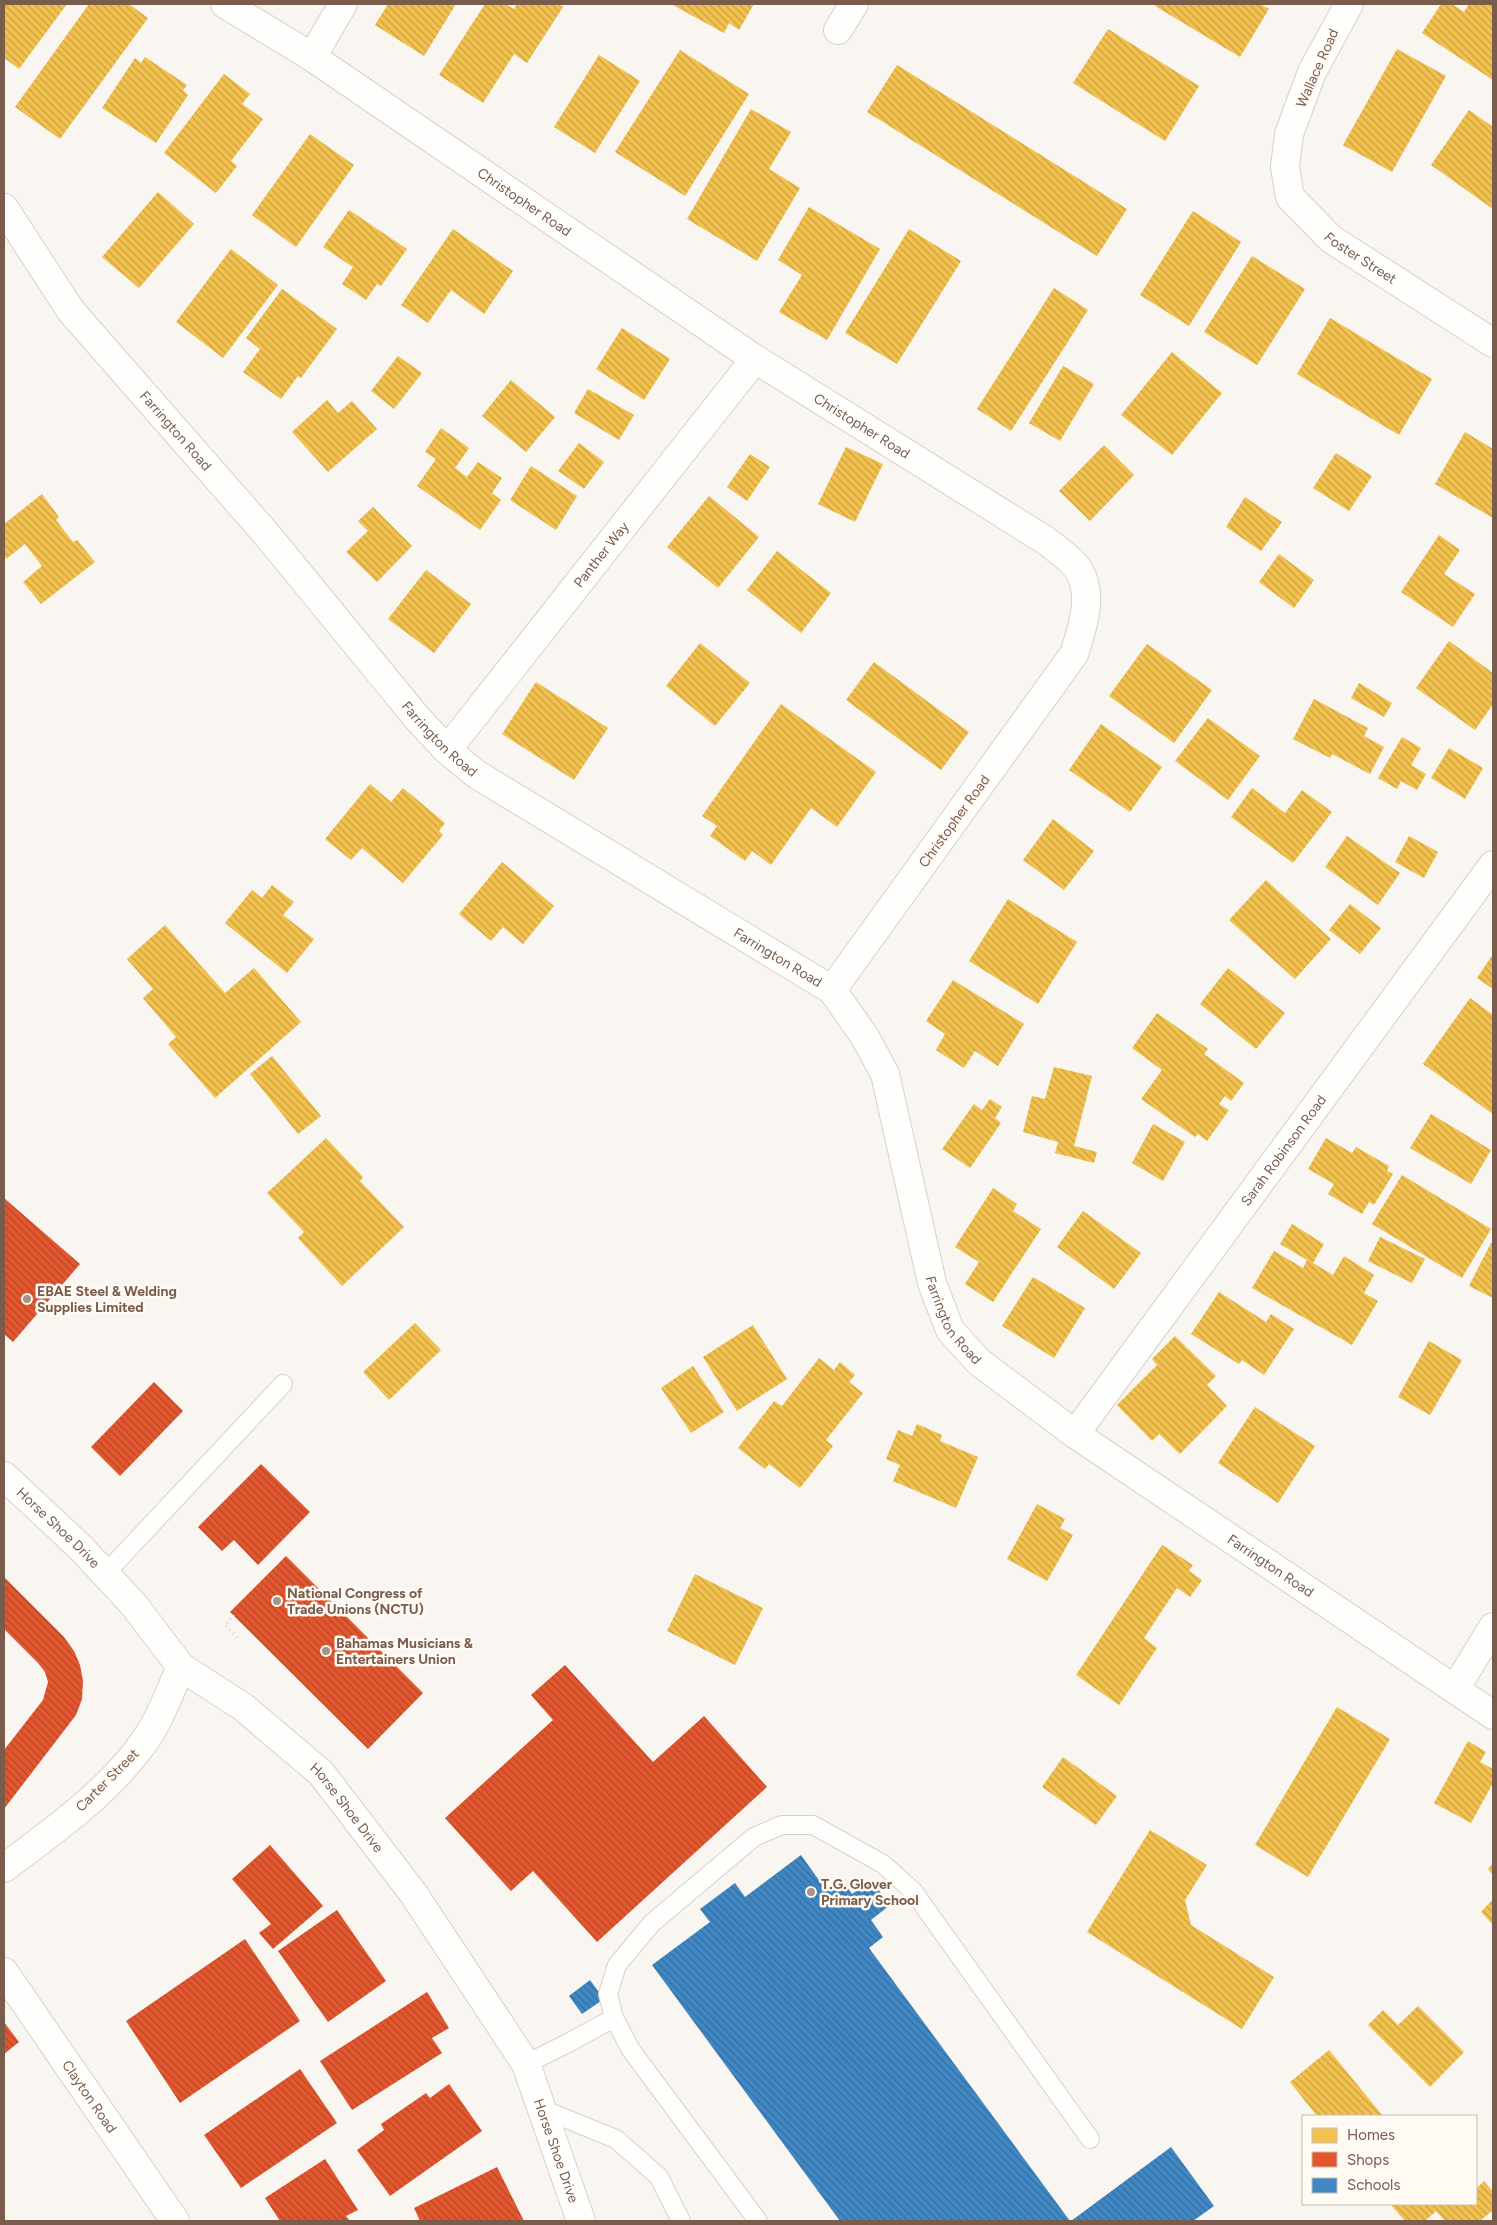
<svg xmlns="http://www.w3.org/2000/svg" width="1497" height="2225" font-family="Figtree,sans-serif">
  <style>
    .homes { fill: url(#homes-back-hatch) }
    .shops { fill: url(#shops-back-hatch) }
    .schools { fill: url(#schools-back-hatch) }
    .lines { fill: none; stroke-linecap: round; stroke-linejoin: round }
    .lane-casing { stroke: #d7d1cb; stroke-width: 20 }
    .street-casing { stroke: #d7d1cb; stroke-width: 30 }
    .secondary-casing { stroke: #d9d2cb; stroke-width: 30 }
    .path { stroke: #dcd5d0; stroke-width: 3; stroke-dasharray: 1 4; stroke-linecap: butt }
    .lane { stroke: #fefefd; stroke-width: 18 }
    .street { stroke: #fefefd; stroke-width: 28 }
    .secondary { stroke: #fefefd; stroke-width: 28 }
    .poi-dot { fill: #a69286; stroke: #fffaf3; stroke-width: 2 }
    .labels { text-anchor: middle; stroke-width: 5; stroke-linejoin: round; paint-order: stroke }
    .street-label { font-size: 14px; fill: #7a5c4d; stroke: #fffaf3 }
    .poi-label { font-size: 14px; font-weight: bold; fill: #7a5c4d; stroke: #fffaf3; text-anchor: start }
  </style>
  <defs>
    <pattern id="homes-back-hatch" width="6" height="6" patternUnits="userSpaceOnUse" patternTransform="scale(1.25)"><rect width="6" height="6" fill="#f2c14e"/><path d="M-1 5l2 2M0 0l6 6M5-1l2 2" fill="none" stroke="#c9a043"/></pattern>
    <pattern id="shops-back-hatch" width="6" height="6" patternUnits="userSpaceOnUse" patternTransform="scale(1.25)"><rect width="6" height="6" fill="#e4572e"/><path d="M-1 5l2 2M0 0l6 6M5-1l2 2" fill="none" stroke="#b44828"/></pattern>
    <pattern id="schools-back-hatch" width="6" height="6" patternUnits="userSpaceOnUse" patternTransform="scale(1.25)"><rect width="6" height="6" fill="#3f88c5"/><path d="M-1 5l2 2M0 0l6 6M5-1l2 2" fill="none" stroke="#386d9a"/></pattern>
  </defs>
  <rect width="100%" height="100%" fill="#f9f5f0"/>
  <path class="homes" d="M4,4H67L19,69L4,58Z
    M89,4H129L148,18L60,139L15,107Z
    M388,4H456L424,56L375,25Z
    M485,4H505L514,9L517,4H558L563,7L527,63L514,54L483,103L439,75Z
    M671,4H754L739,30L729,23L724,33Z
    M1157,4H1260L1269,9L1240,57L1155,6Z
    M1441,4H1452L1464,12L1469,4H1493V80L1422,33Z
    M1108,29L1199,86L1165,141L1073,83Z
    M1397,49L1446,76L1392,172L1343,145Z
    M680,50L749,94L685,196L615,152Z
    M599,55L640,81L595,153L554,127Z
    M145,57L187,85L183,90L188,95L156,143L102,108L135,58L141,63Z
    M897,65L1127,209L1097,256L867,112Z
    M224,74L250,94L242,104L263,119L231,161L237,166L216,193L164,153Z
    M751,109L791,132L769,169L800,188L757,261L687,219Z
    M1469,110L1493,127V209L1431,165Z
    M310,134L354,165L296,247L252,215Z
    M158,192L194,224L139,288L102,257Z
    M809,207L880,249L827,340L779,312L802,275L778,260Z
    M349,210L407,249L381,286L377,284L366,300L342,284L353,267L323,247Z
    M1193,211L1241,242L1189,326L1140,295Z
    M453,229L513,271L484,314L451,290L428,323L401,305Z
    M909,229L961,261L897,364L845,333Z
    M231,249L278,285L223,358L176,322Z
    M1252,256L1305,289L1257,365L1204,332Z
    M1054,288L1088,310L1011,431L977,409Z
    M282,289L337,329L301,378L298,376L281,399L243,372L260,349L246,338Z
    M1330,318L1432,379L1399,435L1297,374Z
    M622,328L670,359L644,400L596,369Z
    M1172,352L1222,393L1172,455L1121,415Z
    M398,356L422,373L394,409L371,391Z
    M1063,366L1094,384L1060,441L1029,423Z
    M511,380L555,417L526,452L482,416Z
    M588,389L634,415L619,440L574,413Z
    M327,400L338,413L352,401L377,429L328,472L292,432Z
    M441,428L469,448L455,468L467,477L478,462L502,478L492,493L501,500L480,530L417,486L436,459L425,452Z
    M1465,432L1493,449V518L1435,484Z
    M579,443L604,462L584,489L558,471Z
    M1104,445L1134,475L1090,521L1059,491Z
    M846,447L883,464L855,522L818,504Z
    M1336,453L1372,476L1349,511L1313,488Z
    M750,454L770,467L747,501L727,487Z
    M531,466L577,496L556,530L510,500Z
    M42,494L59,517L56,520L73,542L77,540L95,562L41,604L23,582L42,566L25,544L6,559L4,556V524Z
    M709,496L759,537L718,588L667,547Z
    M1245,497L1282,522L1261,551L1226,527Z
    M373,507L412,546L377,582L346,552L368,531L358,521Z
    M1439,535L1460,550L1444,574L1475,594L1453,627L1401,592Z
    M777,551L831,593L801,633L747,590Z
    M1279,554L1314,580L1294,608L1259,582Z
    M426,570L471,604L434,653L388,619Z
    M1449,641L1493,673V704L1475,730L1416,688Z
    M700,643L750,683L715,726L666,686Z
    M1147,644L1212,690L1174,743L1109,696Z
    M874,662L969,732L941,770L846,700Z
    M536,682L608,728L574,780L502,734Z
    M1359,683L1392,703L1384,717L1351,698Z
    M1314,699L1368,728L1364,736L1384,747L1370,774L1332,754L1330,758L1293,739Z
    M781,704L876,772L837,827L811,808L771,865L752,851L745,861L710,836L717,826L702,816Z
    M1208,718L1260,756L1228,800L1175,761Z
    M1101,724L1162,767L1130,812L1069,770Z
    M1402,737L1421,748L1411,765L1426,774L1417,790L1401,781L1397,789L1378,778Z
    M1449,748L1483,768L1465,799L1431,778Z
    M370,784L391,802L403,788L445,823L439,831L443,835L403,883L362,848L351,860L325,839Z
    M1252,788L1285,813L1302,790L1332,812L1293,863L1231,817Z
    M1053,819L1094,851L1064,890L1023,860Z
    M1347,836L1400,873L1378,905L1325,867Z
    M1409,836L1438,852L1424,878L1395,862Z
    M502,862L554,906L523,944L503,927L491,941L459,914Z
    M1266,880L1331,939L1295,979L1229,920Z
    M272,885L294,902L283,915L314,939L287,973L225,923L252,890L262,898Z
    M1008,899L1077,942L1038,1004L969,961Z
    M1350,904L1381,928L1360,954L1329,930Z
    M165,925L225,993L254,968L301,1022L215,1098L168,1044L176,1037L143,998L153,989L127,959Z
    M1493,954V989L1477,978Z
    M1228,968L1285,1013L1256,1049L1200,1004Z
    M953,980L1024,1024L998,1066L975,1051L964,1068L936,1050L945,1034L926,1021Z
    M1470,998L1493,1015V1114L1423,1064Z
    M1157,1013L1208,1049L1204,1054L1244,1083L1231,1101L1225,1096L1219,1104L1229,1110L1207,1141L1198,1134L1195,1137L1141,1099L1162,1070L1132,1048Z
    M272,1056L321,1116L298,1134L250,1074Z
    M1054,1067L1092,1076L1074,1146L1097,1152L1094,1163L1055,1153L1058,1142L1023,1132L1032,1096L1045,1099Z
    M990,1099L1002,1107L995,1118L1001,1123L970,1168L942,1149L974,1104L982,1110Z
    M1431,1114L1491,1150L1471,1184L1410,1148Z
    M1153,1124L1185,1142L1163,1181L1132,1163Z
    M326,1138L363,1177L360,1181L404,1227L342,1286L298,1238L304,1232L267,1193Z
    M1326,1138L1352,1153L1356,1147L1389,1166L1387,1171L1393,1174L1374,1205L1369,1202L1362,1214L1328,1194L1334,1184L1308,1169Z
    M1402,1175L1491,1229L1462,1278L1372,1224Z
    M993,1188L1017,1204L1013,1211L1041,1229L993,1302L965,1284L979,1262L955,1247Z
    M1083,1211L1141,1253L1114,1289L1057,1247Z
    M1292,1224L1324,1244L1313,1263L1333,1275L1344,1256L1374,1275L1364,1293L1378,1301L1352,1345L1252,1288L1274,1251L1303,1268L1307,1260L1280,1244Z
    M1380,1237L1425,1259L1412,1283L1368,1261Z
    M1491,1243L1493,1244V1298L1469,1286Z
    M1033,1277L1085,1308L1054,1358L1002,1326Z
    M1219,1292L1266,1322L1271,1314L1294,1329L1264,1375L1242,1360L1239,1364L1191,1334Z
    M415,1323L441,1350L389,1400L363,1372Z
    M753,1325L787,1379L737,1411L703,1357Z
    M1175,1336L1216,1376L1207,1385L1227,1406L1180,1454L1159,1434L1152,1441L1117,1405L1157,1365L1152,1359Z
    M1429,1341L1462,1360L1430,1415L1398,1397Z
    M819,1358L834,1370L840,1362L855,1375L849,1382L863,1393L826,1440L833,1446L800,1488L769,1464L765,1469L738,1448L774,1401L782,1406Z
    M693,1366L724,1412L691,1433L661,1388Z
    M1255,1407L1315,1446L1278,1503L1218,1463Z
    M917,1424L942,1435L940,1441L978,1457L956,1508L893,1481L900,1465L886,1459L898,1430L912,1436Z
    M1037,1504L1065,1519L1060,1528L1073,1535L1047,1581L1007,1559Z
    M1162,1545L1193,1565L1189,1571L1202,1580L1190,1597L1177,1588L1144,1638L1157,1648L1119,1705L1076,1675Z
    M695,1574L763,1608L735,1665L667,1631Z
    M1337,1707L1390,1739L1308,1877L1255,1845Z
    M1468,1741L1486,1752L1480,1762L1493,1769V1783L1471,1823L1434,1803Z
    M1063,1757L1117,1796L1096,1825L1042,1787Z
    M1150,1830L1207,1865L1185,1900L1191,1925L1274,1977L1242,2029L1087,1932Z
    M1493,1863V1875L1488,1869Z
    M1493,1899V1925L1481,1912Z
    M1418,2006L1464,2052L1430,2087L1368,2025L1383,2010L1398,2025Z
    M1329,2050L1383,2116H1317L1290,2082Z
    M1484,2181L1493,2192V2210L1480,2221H1445L1436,2211L1425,2221H1405L1390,2204H1476V2189Z"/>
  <path class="shops" d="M4,1198L80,1264L13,1342L4,1334Z
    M154,1382L183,1411L120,1476L91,1447Z
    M261,1464L310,1512L258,1565L234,1540L222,1551L198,1527Z
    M286,1556L423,1693L368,1749L230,1612Z
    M4,1577L64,1637L74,1651L80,1665L83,1681L82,1699L76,1715L4,1809V1750L43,1700L48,1682L45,1672L38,1663L4,1629Z
    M565,1665L653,1762L704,1716L767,1787L597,1942L533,1871L511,1891L445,1818L553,1720L531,1695Z
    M270,1845L323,1906L273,1949L259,1933L271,1924L232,1879Z
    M337,1910L386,1981L328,2022L278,1951Z
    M245,1939L300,2021L180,2103L126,2021Z
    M427,1992L449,2028L432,2038L442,2053L352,2110L320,2061Z
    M4,2022L19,2042L4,2054Z
    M300,2069L337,2123L241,2188L204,2135Z
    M449,2084L482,2131L390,2196L357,2150L384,2130L381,2124L426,2093L430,2098Z
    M325,2159L358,2210L346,2216L350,2221H280L265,2198Z
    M497,2167L524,2221H420L414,2208Z"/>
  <path class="schools" d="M801,1855L826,1890L841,1879L852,1894L871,1880L890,1905L871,1920L883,1937L869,1948L1070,2221H840L652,1965L710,1922L700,1909L735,1883L745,1897Z
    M590,1980L604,1999L582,2014L569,1996Z
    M1171,2147L1214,2206L1193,2221H1071Z"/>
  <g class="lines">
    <g class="lane-casing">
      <path id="lane" d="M104,1575L283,1384
        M526,2064L570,2042L614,2018
        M542,2109L616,2139L659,2177L681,2221
        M758,2221L631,2050L614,2018L608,1994L617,1965L652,1923L754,1837L782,1825H813L883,1864L913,1891L1090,2139"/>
    </g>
    <g class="street-casing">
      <g id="street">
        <path id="s1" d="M225,4L312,57L755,359L1045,540C1054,547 1064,554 1072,562C1097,587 1083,626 1074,654L832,990"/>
        <path id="s2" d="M1349,4L1312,72L1289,134L1285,167L1290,197L1331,239L1493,343"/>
        <path d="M838,30L854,4"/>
        <path d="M312,57L343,4"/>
        <path id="s3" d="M4,208L71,311L268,536L418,719L447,750L476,774L832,990L865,1037L885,1074L932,1283L950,1330L979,1362L1075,1434L1493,1715"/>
        <path id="s4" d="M447,750L755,359"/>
        <path id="s5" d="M1075,1434L1493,865"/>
        <path id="s6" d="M181,1667L243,1707L321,1773L413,1893L526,2064L581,2221"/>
        <path d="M1455,1689L1493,1627"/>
        <path id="s7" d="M4,1972L175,2221"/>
      </g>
    </g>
    <g class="secondary-casing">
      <g id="secondary">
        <path id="s8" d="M4,1476L81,1548L134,1605L181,1667C169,1693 159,1723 141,1746C105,1795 52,1832 4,1868"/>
      </g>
    </g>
    <path class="path" d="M234,1615L225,1625L238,1638"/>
    <use href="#lane" class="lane"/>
    <use href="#street" class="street"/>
    <use href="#secondary" class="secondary"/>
  </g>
  <g class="poi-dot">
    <circle cx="27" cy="1299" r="5"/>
    <circle cx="277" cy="1601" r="5"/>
    <circle cx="326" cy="1651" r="5"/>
    <circle cx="811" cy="1892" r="5"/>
  </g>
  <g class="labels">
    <g class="street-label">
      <text transform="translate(1317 68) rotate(-66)" y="5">Wallace Road</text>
      <text dy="5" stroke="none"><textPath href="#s1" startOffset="359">Christopher Road</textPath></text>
      <text dy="5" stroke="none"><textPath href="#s2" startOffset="301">Foster Street</textPath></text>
      <text dy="5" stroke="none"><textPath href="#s1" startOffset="764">Christopher Road</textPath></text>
      <text dy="5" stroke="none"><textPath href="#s3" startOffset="282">Farrington Road</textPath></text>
      <text dy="5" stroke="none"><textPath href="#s4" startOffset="249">Panther Way</textPath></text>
      <text dy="5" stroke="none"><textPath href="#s3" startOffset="688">Farrington Road</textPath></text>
      <text transform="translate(954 821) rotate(-54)" y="5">Christopher Road</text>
      <text dy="5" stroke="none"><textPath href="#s3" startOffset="1092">Farrington Road</textPath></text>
      <text dy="5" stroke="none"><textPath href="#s5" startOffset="352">Sarah Robinson Road</textPath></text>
      <text dy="5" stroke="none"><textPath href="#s3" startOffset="1512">Farrington Road</textPath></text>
      <text dy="5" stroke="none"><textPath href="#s8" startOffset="75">Horse Shoe Drive</textPath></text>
      <text dy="5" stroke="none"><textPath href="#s3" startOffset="1918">Farrington Road</textPath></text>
      <text transform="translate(107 1780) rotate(-45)" y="5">Carter Street</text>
      <text dy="5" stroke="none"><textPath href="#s6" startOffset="219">Horse Shoe Drive</textPath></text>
      <text dy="5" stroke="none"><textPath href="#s7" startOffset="151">Clayton Road</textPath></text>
      <text dy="5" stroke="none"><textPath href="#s6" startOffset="624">Horse Shoe Drive</textPath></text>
    </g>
    <g class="poi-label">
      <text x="37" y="1296">EBAE Steel &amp; Welding<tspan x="37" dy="16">Supplies Limited</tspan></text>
      <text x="287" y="1598">National Congress of<tspan x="287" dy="16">Trade Unions (NCTU)</tspan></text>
      <text x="336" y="1648">Bahamas Musicians &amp;<tspan x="336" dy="16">Entertainers Union</tspan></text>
      <text x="821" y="1889">T.G. Glover<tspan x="821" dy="16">Primary School</tspan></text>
    </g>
  </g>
  <rect width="1497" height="2225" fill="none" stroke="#7a5c4d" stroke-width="10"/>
  <rect x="1302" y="2115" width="175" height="90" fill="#fffaf3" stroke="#cabbb1"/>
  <rect x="1312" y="2128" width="25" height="15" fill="#f2c14e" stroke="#cabbb1"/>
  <text x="1347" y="2140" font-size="15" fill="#7a5c4d">Homes</text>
  <rect x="1312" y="2152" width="25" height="15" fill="#e4572e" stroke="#cabbb1"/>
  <text x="1347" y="2165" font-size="15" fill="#7a5c4d">Shops</text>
  <rect x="1312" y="2178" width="25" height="15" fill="#3f88c5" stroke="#cabbb1"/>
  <text x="1347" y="2190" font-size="15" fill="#7a5c4d">Schools</text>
</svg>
